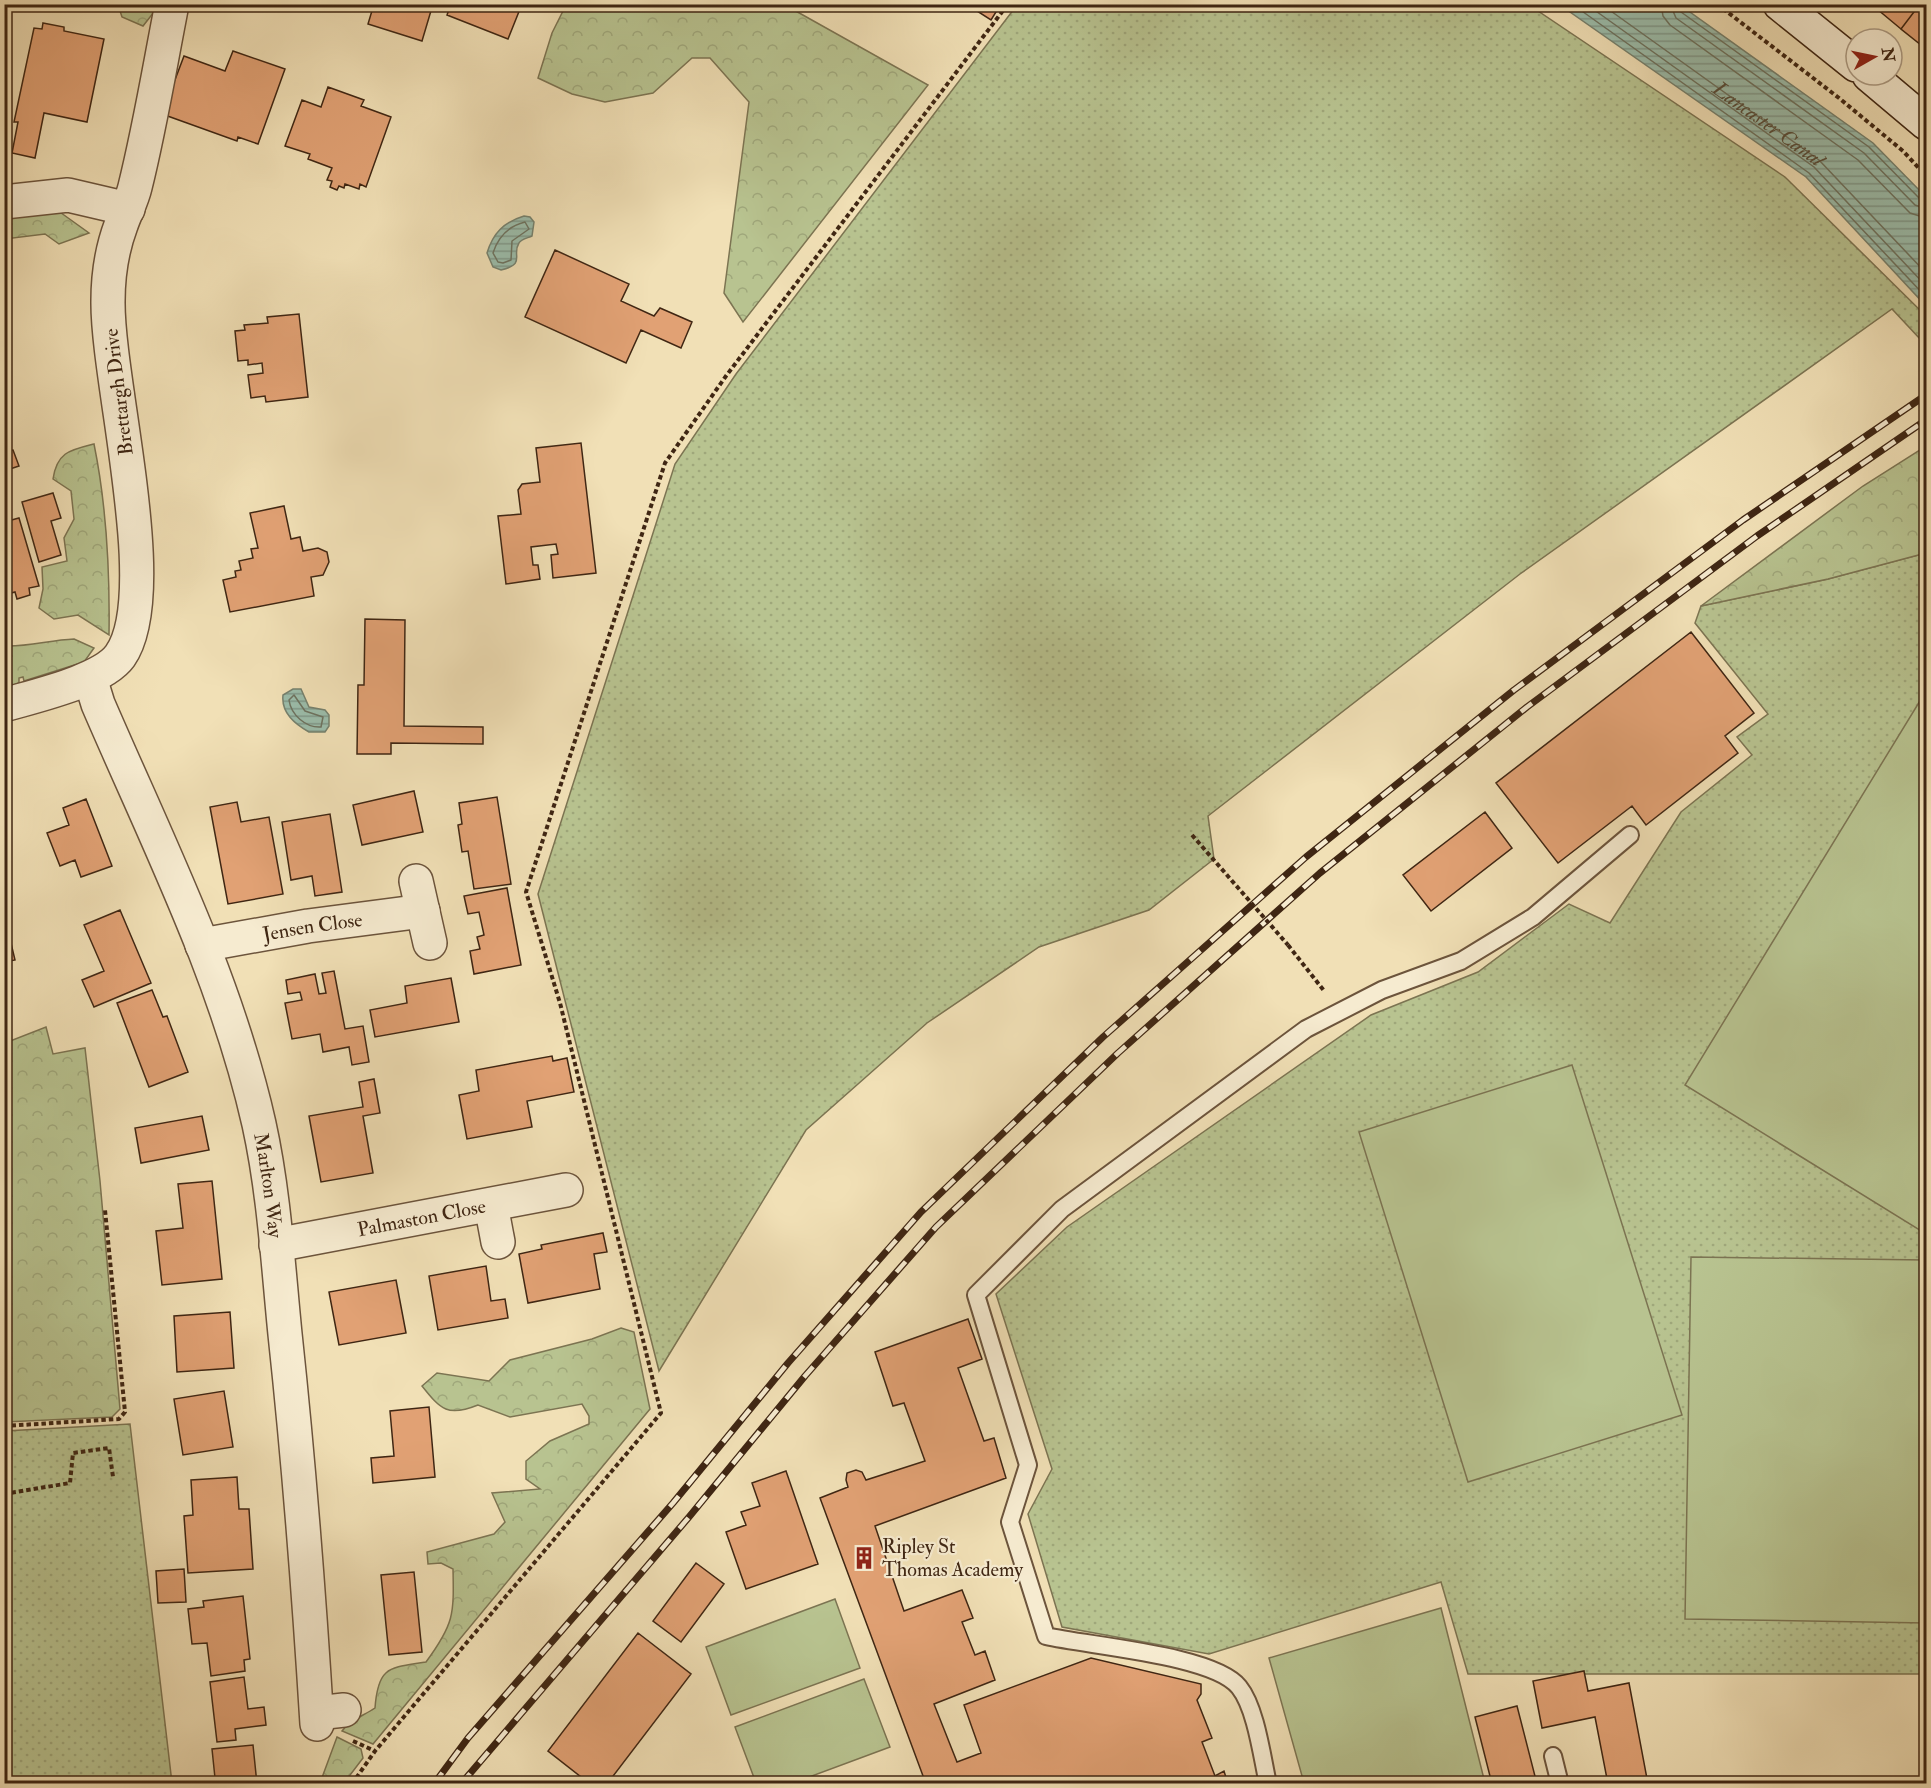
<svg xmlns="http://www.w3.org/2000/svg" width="1931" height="1788" font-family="'IM FELL Double Pica',serif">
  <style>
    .grass { fill: url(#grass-dots); stroke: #7c7452; stroke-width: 1.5 }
    .forest { fill: url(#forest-crowns); stroke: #7c7452; stroke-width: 1.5 }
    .garden { fill: #b8c390; stroke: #7c7452; stroke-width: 1.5 }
    .water { fill: url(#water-rules); stroke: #76816e; stroke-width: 1.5 }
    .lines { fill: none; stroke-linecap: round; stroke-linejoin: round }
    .shore { stroke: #6d725f; stroke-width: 1.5 }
    .building { fill: #e1a174; stroke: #3f2613; stroke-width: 1.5 }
    .lane-casing { stroke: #6c543c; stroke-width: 20 }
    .street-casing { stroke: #6c543c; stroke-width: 36 }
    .secondary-casing { stroke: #3f2613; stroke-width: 36 }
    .path { stroke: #3f2613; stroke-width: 4; stroke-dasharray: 4.5 3; stroke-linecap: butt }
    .lane { stroke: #f6ebd0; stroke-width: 16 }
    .street { stroke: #f6ebd0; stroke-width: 33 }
    .secondary { stroke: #f6ebd0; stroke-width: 33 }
    .rail-casing { stroke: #3f2613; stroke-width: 7 }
    .rail { stroke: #f6ebd0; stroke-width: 4.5; stroke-dasharray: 14; stroke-linecap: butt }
    .path-bridge { stroke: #3f2613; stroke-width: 4; stroke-dasharray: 4.5 3; stroke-linecap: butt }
    .labels { text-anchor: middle; stroke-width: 4.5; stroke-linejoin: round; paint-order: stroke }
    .street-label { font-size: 20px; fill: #3f2613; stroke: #f6ebd0 }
    .poi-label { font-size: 20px; fill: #3f2613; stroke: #f6ebd0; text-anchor: start }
    .water-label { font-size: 21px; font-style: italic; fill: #564c39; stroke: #f6ebd0 }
  </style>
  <defs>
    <pattern id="grass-dots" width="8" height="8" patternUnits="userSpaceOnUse" patternTransform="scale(1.5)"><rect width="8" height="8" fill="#b8c390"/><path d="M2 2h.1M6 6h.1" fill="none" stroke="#9fa77b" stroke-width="1.8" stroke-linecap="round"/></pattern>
    <pattern id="forest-crowns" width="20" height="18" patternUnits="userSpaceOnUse" patternTransform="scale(1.5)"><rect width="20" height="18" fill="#b8c390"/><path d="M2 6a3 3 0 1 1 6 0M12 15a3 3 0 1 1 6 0" fill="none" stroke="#9fa77b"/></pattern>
    <pattern id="water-rules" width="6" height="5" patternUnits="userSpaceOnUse" patternTransform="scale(1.5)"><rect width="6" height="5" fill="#9bbdab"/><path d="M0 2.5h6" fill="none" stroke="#80998a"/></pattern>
  </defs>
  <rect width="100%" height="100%" fill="#f1e0b6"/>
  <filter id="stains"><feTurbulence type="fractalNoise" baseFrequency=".00333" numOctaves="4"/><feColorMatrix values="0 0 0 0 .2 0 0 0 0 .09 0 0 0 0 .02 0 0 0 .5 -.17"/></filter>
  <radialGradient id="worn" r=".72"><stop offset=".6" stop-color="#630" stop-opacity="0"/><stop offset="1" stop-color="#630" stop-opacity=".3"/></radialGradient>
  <path class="grass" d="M1017,5H1529L1785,177L1926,316V336L1922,341L1892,309L1520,574L1208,816L1214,859L1149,910L1039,947L927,1023L806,1130L659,1371L538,894L675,464L736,374Z
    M1926,553V1674H1468L1441,1582L1209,1654L1062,1627L1028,1514L1052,1469L996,1294L1067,1227L1371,1015L1478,972L1569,904L1610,923L1681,812L1752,755L1737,737L1768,714L1695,623L1701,606L1828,579Z
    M130,1424L172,1783H5V1431Z"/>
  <path class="forest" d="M118,5H155L154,12L143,26L122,17Z
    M785,5L928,85L743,322L724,293L749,102L710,58H692L653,93L605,102L572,94L538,78L552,33L566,5Z
    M57,210L89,233L59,244L45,234L5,239L4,213Z
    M94,444C107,508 110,570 109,635L78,615L54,619L39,608L43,589L42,567L67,561L64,538L74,519L71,491L53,479C57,452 70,450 94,444Z
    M1926,446V553L1828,579L1701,606L1863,486Z
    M74,639L94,648L84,662L24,681L23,677L19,678V683L5,688V646C28,647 50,640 74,639Z
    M46,1027L53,1054L85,1048L100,1181L120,1409L112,1417L5,1422V1043Z
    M621,1328L634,1332L650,1409L373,1744L342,1731C350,1720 363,1716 375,1708C378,1666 389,1668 426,1662C454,1624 454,1615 453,1569L441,1563L428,1564L427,1552L494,1534L505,1522L492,1493L540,1489L526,1479V1461L550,1441L589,1424V1416L582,1404L510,1417L478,1405C448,1417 441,1410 422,1386L437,1373L489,1381L510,1360L592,1339Z
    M337,1737L361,1749L363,1758L344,1783H320Z"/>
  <path class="garden" d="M1926,691V1234L1685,1085Z
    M1572,1065L1682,1415L1468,1482L1359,1132Z
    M1691,1257L1926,1260V1623L1685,1619Z
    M835,1599L860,1668L731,1715L706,1647Z
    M1441,1608L1485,1783H1304L1269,1658Z
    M864,1679L890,1747L793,1783H756L735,1727Z"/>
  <path class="water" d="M1560,5H1680L1873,143L1926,197V306L1806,177Z
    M524,216L530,217L534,222L532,236C528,238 521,239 519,243C511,255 527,264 501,270L493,267L487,253C493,233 504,222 524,216Z
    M293,689H301L309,707L325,710L329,715V726L325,732H309C295,724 281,713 283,695Z"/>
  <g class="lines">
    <g class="shore">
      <path d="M1572,4L1809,173L1926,297"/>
      <path d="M1586,4L1814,167L1926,286"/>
      <path id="s1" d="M1601,4L1819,160L1926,273"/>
      <path d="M1661,4L1663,16L1670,25L1858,160L1910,213L1926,218"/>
      <path d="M1670,4L1676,18L1864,153L1915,205L1926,209"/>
      <path d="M1678,4L1681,12L1869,147L1920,199L1926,201"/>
      <path d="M525,222L529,229L512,241L511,260L503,263L498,262L493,253C498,237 509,226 525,222Z"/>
      <path d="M294,695L305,711L323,717L321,727C306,728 291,715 289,700Z"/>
    </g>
  </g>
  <path class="building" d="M305,4H320L317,11Z
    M374,4H433L422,41L368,24Z
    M451,4H522L508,39L447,15Z
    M966,4H1001L991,20Z
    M1871,4H1920L1901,29Z
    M1920,4H1926V49L1901,29Z
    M43,23L64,27V31L104,39L87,122L44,113L35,158L12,153L18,122H14L34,28L42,29Z
    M233,51L285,69L258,144L238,137L237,141L162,114L184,56L225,71Z
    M328,87L364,100L361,106L391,117L366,187L360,184L359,189L345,184L344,188L339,186L337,190L330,187L332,181L327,180L332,168L308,159L310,154L285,146L302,100L321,107Z
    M555,250L629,284L621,301L654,316L660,308L692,322L681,348L641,330L626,363L525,317Z
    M299,314L308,397L266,402L265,396L251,398L248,375L263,373L262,363L248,365V360L238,361L235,331L245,330L244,325L268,323L267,317Z
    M4,413L10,430L4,432Z
    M581,443L596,573L553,578L551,555L558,554L556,544L531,547L533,565H538L540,579L506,584L498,516L521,514L518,490L522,484L540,482L536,448Z
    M13,450L19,466L4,471V451Z
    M53,493L61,518L51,521L61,555L39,562L22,502Z
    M284,506L291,539L300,537L303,551L318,548L327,552L329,562L323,575L311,577L314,596L230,612L223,580L236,577L235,571L241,570L239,561L253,558L251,549L258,548L250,513Z
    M19,518L39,586L29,588L30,595L17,599L15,592L4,595V522Z
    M365,619L405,620L404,726L483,727V744L391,743V754H357L358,685H364Z
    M1691,632L1754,713L1725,736L1738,753L1646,825L1632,806L1558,863L1496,783Z
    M414,791L423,832L362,845L353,805Z
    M497,797L511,884L474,889L468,851L462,852L458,825L462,824L459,803Z
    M86,799L112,866L81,877L75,860L60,866L47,833L69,825L63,808Z
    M237,802L241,822L269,817L283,894L228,904L210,807Z
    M1485,812L1512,848L1431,911L1403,875Z
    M330,814L342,892L315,896L312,876L291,880L282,822Z
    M507,888L521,965L474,974L470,951L480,949L477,937L484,935L479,912L468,914L464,896Z
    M120,910L151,983L94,1007L82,980L104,971L84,925Z
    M4,914L15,960L4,962Z
    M334,971L345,1029L363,1026L369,1062L352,1065L349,1047L323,1052L320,1034L292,1039L285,1003L302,1000L300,992L288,994L286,980L315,974L319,994L326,993L322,973Z
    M451,978L459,1022L375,1037L370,1010L407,1003L405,986Z
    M152,990L163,1017L167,1016L188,1072L149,1087L117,1003Z
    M552,1056L553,1061L567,1058L574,1092L527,1101L532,1127L467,1139L459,1095L479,1091L476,1070Z
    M374,1079L380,1113L363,1116L373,1173L321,1182L309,1116L363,1107L359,1082Z
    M202,1116L209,1150L141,1163L135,1128Z
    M212,1181L222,1279L162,1285L156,1231L183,1228L178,1184Z
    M603,1233L607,1252L594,1254L600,1289L528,1303L519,1254L542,1249L541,1245Z
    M486,1266L491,1301L505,1299L508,1318L438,1330L429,1276Z
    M396,1280L406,1333L339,1345L329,1292Z
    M230,1312L234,1368L177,1372L174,1316Z
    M968,1319L982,1359L958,1368L984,1441L994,1438L1006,1478L875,1526L904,1611L962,1590L973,1618L962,1622L975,1655L985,1651L995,1680L934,1704L957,1762L981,1753L964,1705L1091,1658L1201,1684V1694L1197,1700L1212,1738L1202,1742L1215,1776L1224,1771L1228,1784H926L820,1498L848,1487L846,1480L847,1473L856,1470L862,1472L866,1480L925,1461L904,1403L893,1406L875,1352Z
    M224,1391L233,1447L183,1455L174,1399Z
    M429,1407L435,1477L373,1483L371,1458L394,1456L390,1411Z
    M786,1471L818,1564L746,1589L726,1532L746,1525L741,1512L760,1506L752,1483Z
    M237,1477L239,1509H249L253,1569L188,1573L184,1516L193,1515L191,1480Z
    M696,1563L724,1584L681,1642L653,1621Z
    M184,1569L186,1602L158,1603L156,1571Z
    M414,1572L422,1652L389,1655L381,1575Z
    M243,1596L250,1659L244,1660L245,1671L211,1676L207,1643L192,1644L188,1609L204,1607L203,1601Z
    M638,1633L691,1674L607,1784H590L548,1751Z
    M1584,1671L1588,1691L1629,1683L1648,1784H1608L1595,1717L1542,1728L1533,1681Z
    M244,1677L248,1709L264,1707L266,1725L235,1729L236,1740L217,1742L210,1682Z
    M1517,1706L1537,1784H1492L1475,1717Z
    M253,1745L257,1784H202V1780L215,1778L212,1749Z
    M531,1778L542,1784H529Z"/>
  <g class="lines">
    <g class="lane-casing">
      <path id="lane" d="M1553,1756L1560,1784
        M1268,1784C1262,1757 1256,1708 1239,1687C1214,1655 1089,1646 1046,1636L1010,1522L1028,1465L976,1295L1062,1209L1306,1029L1382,990L1461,961L1533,917L1630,835"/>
    </g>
    <g class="street-casing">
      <g id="street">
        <path d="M4,202L68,195L128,209"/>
        <path id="s2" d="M90,678L98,704C157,841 226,977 259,1124C274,1192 278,1264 285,1334C299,1464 309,1594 317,1724"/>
        <path d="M4,705C34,696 102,681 120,656C164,594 107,382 108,301C108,277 112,249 121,225C125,213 132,200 135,187C150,127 160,65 172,4"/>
        <path d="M416,881L430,943"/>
        <path id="s3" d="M202,945L308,926L423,911"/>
        <path d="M491,1205L498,1242"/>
        <path id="s4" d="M276,1245L566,1190"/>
        <path d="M317,1713L344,1710"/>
      </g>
    </g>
    <g class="secondary-casing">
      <path id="secondary" d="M1780,4L1856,65
        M1869,75L1926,123"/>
    </g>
    <path class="path" d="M1717,4L1839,98L1903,151L1926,176
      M1288,945L1325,992
      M4,1426L119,1419L125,1412L105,1210
      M4,1494L70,1483L73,1453L109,1448L113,1477
      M353,1741L375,1751
      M352,1784L375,1751L661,1413L560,1003L526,892L665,463L726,376L1008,4"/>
    <use href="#lane" class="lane"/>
    <use href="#street" class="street"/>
    <use href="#secondary" class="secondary"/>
    <g class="rail-casing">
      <path id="rail" d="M434,1784L468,1738L673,1503L788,1363L921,1212L1103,1037L1306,857L1514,690L1743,520L1926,395
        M461,1784L689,1517L805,1376L936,1227L1118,1053L1320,873L1527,707L1757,536L1926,420"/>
    </g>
    <use href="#rail" class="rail"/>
    <path class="path-bridge" d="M1192,835L1288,945"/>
  </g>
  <defs>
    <g id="building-bare" transform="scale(1.8)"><path d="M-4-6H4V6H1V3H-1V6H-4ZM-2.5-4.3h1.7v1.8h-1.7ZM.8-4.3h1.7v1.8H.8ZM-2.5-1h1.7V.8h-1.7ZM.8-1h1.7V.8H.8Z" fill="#8f2418" stroke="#f6ebd0" stroke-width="2.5" paint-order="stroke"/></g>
  </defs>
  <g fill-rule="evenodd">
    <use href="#building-bare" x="864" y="1558"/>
  </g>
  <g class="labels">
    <g class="street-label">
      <text transform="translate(118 392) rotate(-97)" y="7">Brettargh Drive</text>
      <text dy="7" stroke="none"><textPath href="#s3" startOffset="112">Jensen Close</textPath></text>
      <text dy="7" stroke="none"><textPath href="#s2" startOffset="540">Marlton Way</textPath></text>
      <text dy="7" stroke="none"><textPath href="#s4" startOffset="148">Palmaston Close</textPath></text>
    </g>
    <g class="poi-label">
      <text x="882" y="1553">Ripley St<tspan x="882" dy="23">Thomas Academy</tspan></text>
    </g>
    <g class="water-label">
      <text dy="7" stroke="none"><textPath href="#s1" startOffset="206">Lancaster Canal</textPath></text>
    </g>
  </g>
  <rect width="1931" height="1788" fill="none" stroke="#f1e0b6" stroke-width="24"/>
  <rect x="6" y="6" width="1919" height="1776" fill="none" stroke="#3f2613" stroke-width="3"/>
  <rect x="12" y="12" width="1907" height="1764" fill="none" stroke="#3f2613" stroke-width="1.5"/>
  <g transform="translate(1874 57) rotate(81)"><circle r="28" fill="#f6ebd0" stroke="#ad9c84" stroke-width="1.5"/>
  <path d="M0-4.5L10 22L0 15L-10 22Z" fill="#8f2418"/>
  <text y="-9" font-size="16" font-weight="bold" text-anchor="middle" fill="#3f2613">N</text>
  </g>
  <rect width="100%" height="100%" filter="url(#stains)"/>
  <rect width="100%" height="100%" fill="url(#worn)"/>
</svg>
